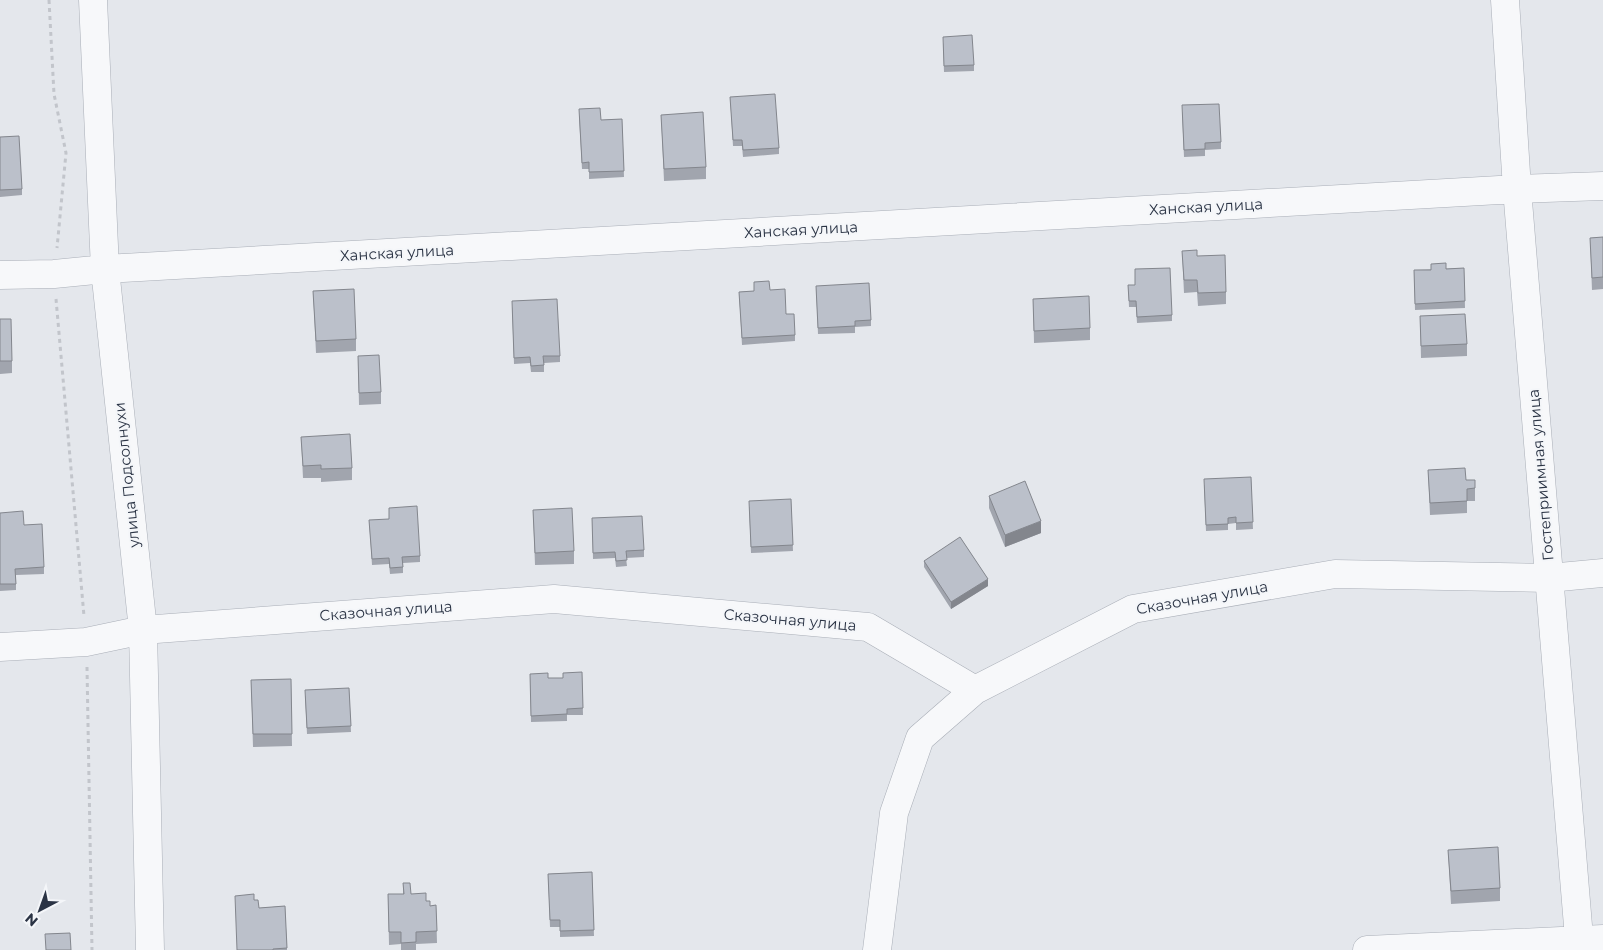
<svg xmlns="http://www.w3.org/2000/svg" width="1603" height="950" font-family="Montserrat,sans-serif">
  <style>
    .lines { fill: none; stroke-linecap: round; stroke-linejoin: round }
    .minor-casing { stroke: #a9aeb7; stroke-width: 29 }
    .path { stroke: #c2c5cb; stroke-width: 3; stroke-dasharray: 4 4; stroke-linecap: butt }
    .minor { stroke: #f7f8fa; stroke-width: 28 }
    .wall { fill: #a1a5ae }
    .shaded-wall { fill: #83868d }
    .building { fill: #bbc0ca; stroke: #83868d }
    .labels { text-anchor: middle; stroke-width: 4; stroke-linejoin: round; paint-order: stroke }
    .street-label { font-size: 15px; fill: #2b3445; stroke: #f4f6f9 }
  </style>
  <rect width="100%" height="100%" fill="#e4e7ec"/>
  <g class="lines">
    <g class="minor-casing">
      <path id="minor" d="M93,0L105,269L143,630L150,950
        M1505,0L1517,189L1580,950
        M0,275L54,274L105,269L1517,189L1603,186
        M0,647L86,642L143,630L554,599L868,627L975,690
        M877,950L894,813L920,738L975,690L1133,609L1335,574L1549,578L1603,573
        M1367,950L1603,939"/>
    </g>
    <path class="path" d="M49,0L54,94L66,153L57,248
      M56,299L84,616
      M87,667L92,950"/>
    <use href="#minor" class="minor"/>
  </g>
  <path class="wall" d="M943,43L974,65V71L944,72Z
    M730,97L779,148V154L743,157L742,146H733Z
    M1182,112L1221,142V149L1205,150V156L1184,157Z
    M661,115L706,167V179L664,181Z
    M579,116L601,120L622,119L624,177L589,179V169H582Z
    M0,137L22,189V195L0,197Z
    M1603,237V289L1592,290L1590,238Z
    M1182,251L1197,256L1226,292V304L1198,306L1197,292L1184,293Z
    M1464,268L1465,308L1415,310L1414,270Z
    M754,282L770,290L786,314L795,335V341L742,345L739,292L754,291Z
    M1128,285L1172,315V321L1137,323L1136,307H1129Z
    M816,286L871,320V326L855,327V333L818,334Z
    M313,291L356,339V351L316,353Z
    M1033,299L1090,328V340L1034,343Z
    M512,307L560,356V362L544,363V372H531L530,363L514,364Z
    M1420,316L1467,344V356L1421,358Z
    M0,319L12,361V373L0,374Z
    M358,356L381,392V404L359,405Z
    M301,437L352,468V480L321,482V478H303Z
    M1428,470L1466,480L1475,488V501H1467V513L1430,515Z
    M1251,477L1253,529L1236,530V523L1228,524V530L1206,531L1204,485Z
    M989,496L1041,533L1005,547L989,508Z
    M791,499L793,551L751,553L749,507Z
    M533,510L574,551V564L535,565Z
    M0,513L24,525L44,567V574L16,575V590L0,591Z
    M592,518L644,550V557L626,558L627,566L616,567L615,558L593,559Z
    M369,520L420,556V562L403,563V573L390,574L389,564L372,565Z
    M924,561L988,586L951,609L924,567Z
    M582,672L583,715H567V721L531,722L530,674L548,678H563Z
    M291,679L292,746L253,747L251,680Z
    M349,688L351,732L307,734L305,696Z
    M1448,850L1500,888V901L1451,904Z
    M592,872L594,936L560,937V927H550L548,874Z
    M403,883L411,894L426,901L430,906L436,905L437,943L416,944V950H401V944L389,945L388,894H403Z
    M254,900L259,908L285,906L287,950H237Z"/>
  <path class="shaded-wall" d="M1041,521V533L1005,547V535Z
    M988,579V586L951,609V602Z"/>
  <path class="building" d="M972,35L974,65L944,66L943,37Z
    M775,94L779,148L743,150L742,140H733L730,97Z
    M1219,104L1221,142L1205,143V149L1184,150L1182,105Z
    M600,108L601,120L622,119L624,171L589,172V162L582,163L579,109Z
    M703,112L706,167L664,169L661,115Z
    M19,136L22,189L0,190V137Z
    M1603,237V277L1592,278L1590,238Z
    M1197,250V256L1225,255L1226,292L1198,293L1197,280H1184L1182,251Z
    M1446,263V269L1464,268L1465,301L1415,304L1414,270H1431V264Z
    M1170,268L1172,315L1137,317L1136,301H1129L1128,285H1135V269Z
    M769,281L770,290L785,289L786,314H794L795,335L742,338L739,292L754,291V282Z
    M869,283L871,320L855,321V326L818,328L816,286Z
    M354,289L356,339L316,341L313,291Z
    M1089,296L1090,328L1034,331L1033,299Z
    M557,299L560,356H543L544,365L531,366L530,357L514,358L512,301Z
    M1465,314L1467,344L1421,346L1420,316Z
    M0,319H11L12,361H0Z
    M379,355L381,392L359,393L358,356Z
    M350,434L352,468L321,469V465L303,466L301,437Z
    M1465,468L1466,480H1475V488L1467,489V501L1430,503L1428,470Z
    M1251,477L1253,522L1236,523V517L1228,518V524L1206,525L1204,479Z
    M1025,481L1041,521L1005,535L989,496Z
    M791,499L793,545L751,547L749,501Z
    M417,506L420,556L402,557L403,567L390,568L389,558L372,559L369,520L389,519V508Z
    M572,508L574,551L535,553L533,510Z
    M23,511L24,525L42,524L44,567L15,569L16,584H0V513Z
    M642,516L644,550L626,551L627,560L616,561L615,552L593,553L592,518Z
    M960,537L988,579L951,602L924,561Z
    M582,672L583,708L567,709V714L531,716L530,674L548,673V678H563V673Z
    M291,679L292,734H253L251,680Z
    M349,688L351,726L307,728L305,690Z
    M1498,847L1500,888L1451,891L1448,850Z
    M592,872L594,930L560,931V920H550L548,874Z
    M403,883H410L411,894L426,893V901H430V906L436,905L437,931L416,932V942L401,943V932H389L388,894H404Z
    M254,894V900H258L259,908L285,906L287,948L273,949V950H237L235,896Z
    M70,933L71,950H46L45,934Z"/>
  <g class="labels">
    <g class="street-label">
      <text transform="translate(1206 207) rotate(-3)" y="5">Ханская улица</text>
      <text transform="translate(801 230) rotate(-3)" y="5">Ханская улица</text>
      <text transform="translate(397 253) rotate(-3)" y="5">Ханская улица</text>
      <text transform="translate(127 475) rotate(-96)" y="5">улица Подсолнухи</text>
      <text transform="translate(1541 475) rotate(-95)" y="5">Гостеприимная улица</text>
      <text transform="translate(1202 598) rotate(-10)" y="5">Сказочная улица</text>
      <text transform="translate(386 611) rotate(-4)" y="5">Сказочная улица</text>
      <text transform="translate(790 620) rotate(5)" y="5">Сказочная улица</text>
    </g>
  </g>
  <g transform="translate(40 910) rotate(221)" stroke="#f4f6f9" stroke-width="4" paint-order="stroke">
  <path d="M0-4L9 19L0 12L-9 19Z" fill="#2b3445"/>
  <text y="-8" font-size="14" font-weight="bold" text-anchor="middle" fill="#2b3445">N</text>
  </g>
</svg>
